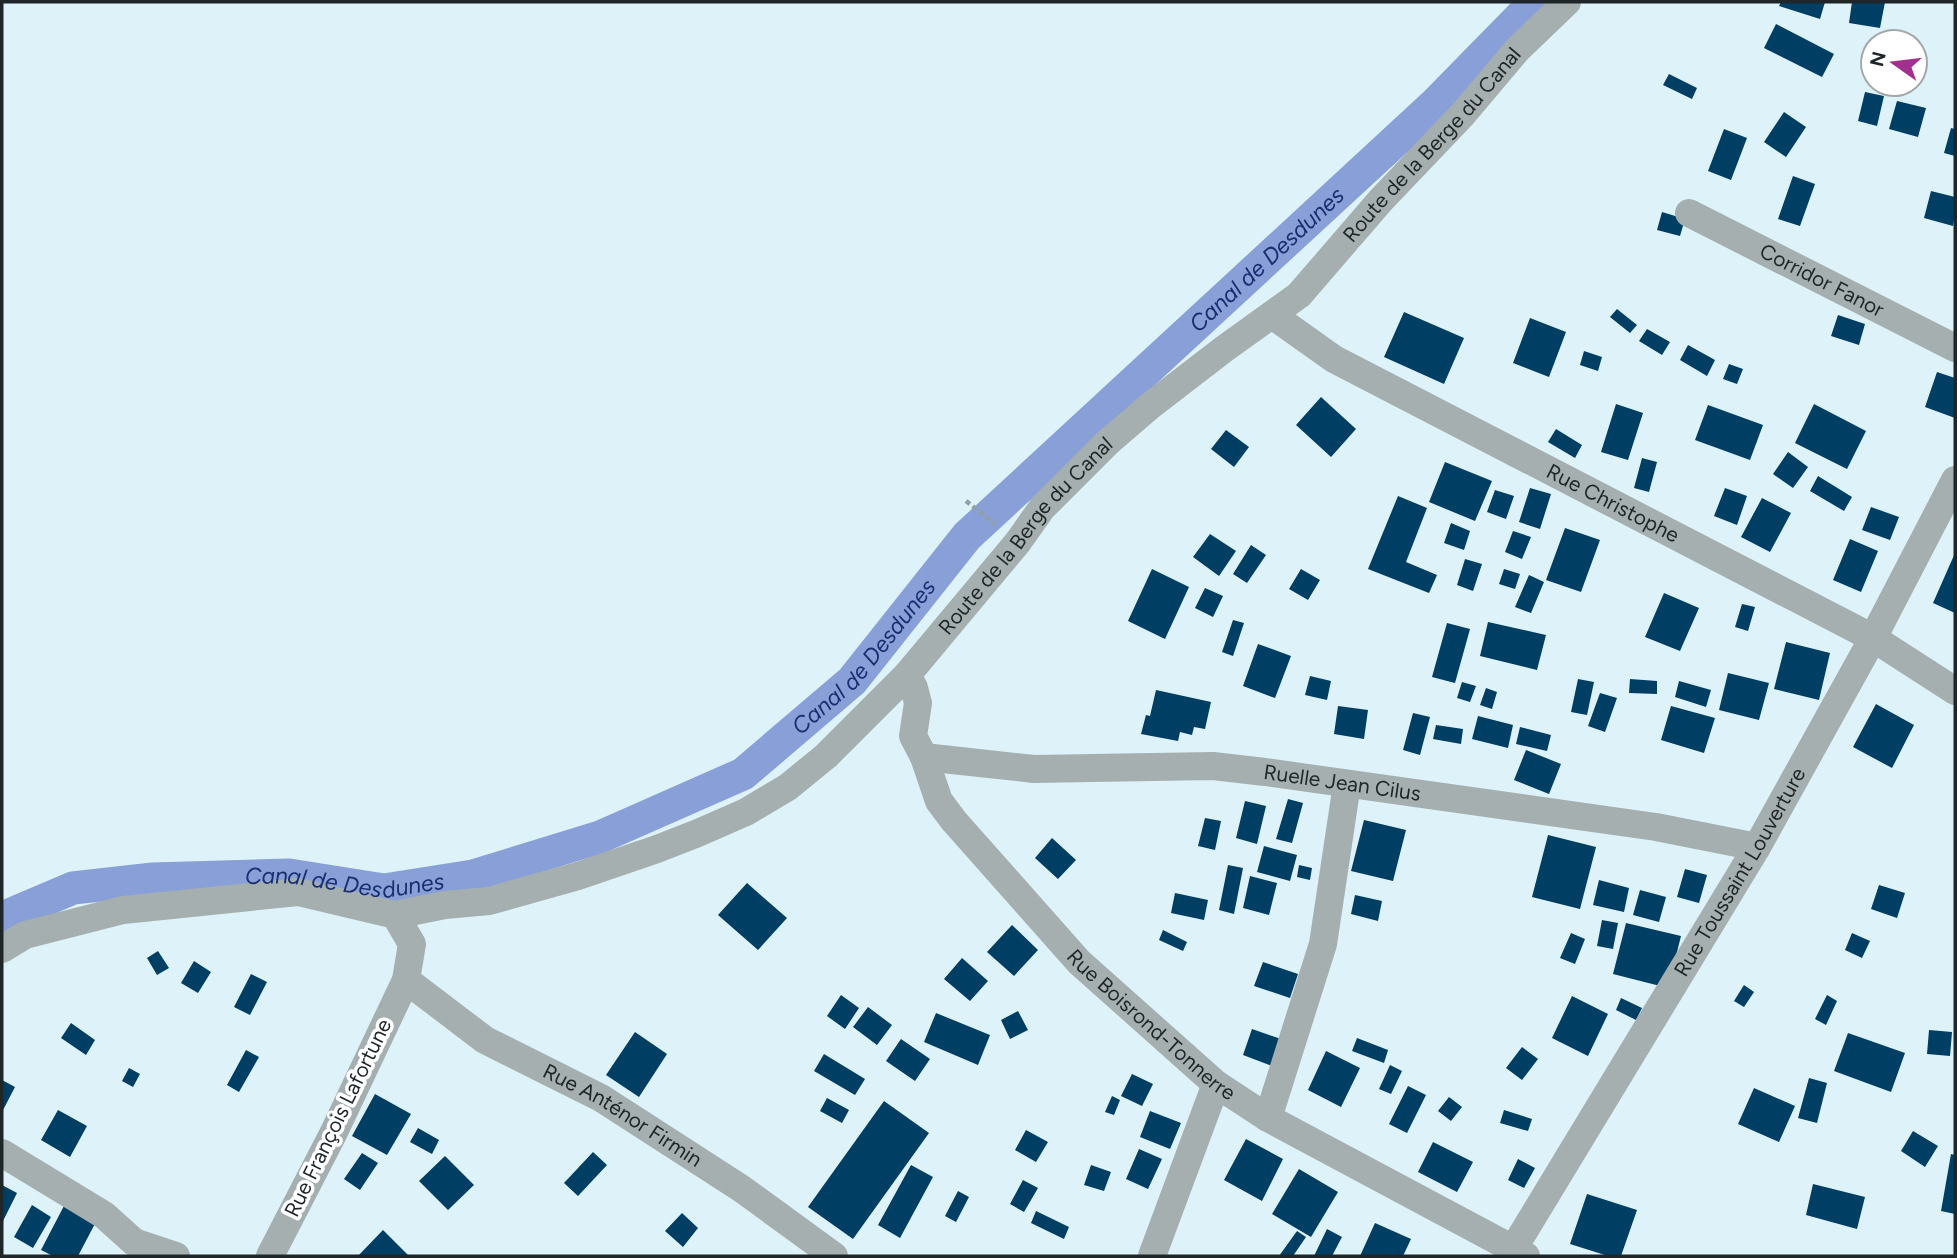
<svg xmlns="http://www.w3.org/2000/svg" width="1957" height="1258" font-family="Figtree,sans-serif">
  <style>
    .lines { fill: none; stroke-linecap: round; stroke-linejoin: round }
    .canal { stroke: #889fd8; stroke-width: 33 }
    .building { fill: #003e64 }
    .path { stroke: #91a0a6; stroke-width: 4.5; stroke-dasharray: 5 3.5; stroke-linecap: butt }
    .minor { stroke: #a5afaf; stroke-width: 28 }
    .labels { text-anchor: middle; stroke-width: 7; stroke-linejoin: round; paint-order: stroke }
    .street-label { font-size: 21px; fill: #1f2629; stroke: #fff }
    .water-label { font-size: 23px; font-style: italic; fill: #1a2f71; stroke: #fff }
  </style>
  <rect width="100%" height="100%" fill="#ddf2f9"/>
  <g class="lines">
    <path class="canal" id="s1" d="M2,918L73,888L153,879L289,875L384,890L473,876L600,837L743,774L852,681L967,536L1434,105L1535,2"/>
  </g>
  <path class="building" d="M1781,2H1825L1820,19L1779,6Z
    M1852,2H1885L1880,28L1849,23Z
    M1776,24L1834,54L1822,77L1764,48Z
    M1669,74L1697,88L1692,99L1663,85Z
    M1865,92L1884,96L1877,126L1858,121Z
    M1897,101L1926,108L1918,137L1889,129Z
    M1784,112L1806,127L1786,157L1764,142Z
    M1951,128L1955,129V156L1944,153Z
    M1724,129L1747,138L1731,180L1708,171Z
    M1793,176L1815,184L1800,226L1778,219Z
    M1931,191L1955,197V215L1953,226L1924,218Z
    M1662,212L1685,219L1680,236L1657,230Z
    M1617,309L1637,325L1630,333L1610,317Z
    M1404,312L1464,338L1444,384L1384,357Z
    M1838,315L1865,324L1859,345L1831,336Z
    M1530,318L1566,332L1549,377L1513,363Z
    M1647,329L1670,342L1662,355L1639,341Z
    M1688,345L1715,360L1707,376L1680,360Z
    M1584,351L1602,357L1598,371L1580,365Z
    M1729,364L1743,369L1737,384L1723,379Z
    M1937,372L1955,378V418L1925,407Z
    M1321,397L1356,429L1331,457L1296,425Z
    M1616,404L1643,413L1628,460L1601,452Z
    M1814,404L1866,431L1847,469L1795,443Z
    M1708,405L1763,425L1750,460L1695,440Z
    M1556,429L1582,445L1575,458L1548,442Z
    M1226,430L1249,447L1234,467L1211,449Z
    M1788,452L1808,467L1793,488L1773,474Z
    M1642,458L1657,462L1649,492L1634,488Z
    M1445,462L1492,481L1475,521L1429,502Z
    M1818,476L1852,497L1844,511L1810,491Z
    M1530,488L1551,494L1540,529L1519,522Z
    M1725,488L1747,496L1737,525L1714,516Z
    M1495,490L1514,496L1506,519L1487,512Z
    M1398,496L1427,508L1406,562L1437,575L1429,593L1368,569Z
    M1762,498L1791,513L1770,552L1741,537Z
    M1871,507L1899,517L1890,540L1862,530Z
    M1451,523L1470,531L1464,550L1444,543Z
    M1565,528L1600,540L1581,592L1546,580Z
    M1513,531L1531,537L1522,559L1505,552Z
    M1210,534L1236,551L1219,576L1193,557Z
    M1850,539L1878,551L1861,592L1833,580Z
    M1251,545L1266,555L1247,583L1233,574Z
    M1955,553V613L1933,603Z
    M1465,559L1482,564L1473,591L1457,585Z
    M1152,569L1189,587L1165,639L1128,621Z
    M1301,569L1320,580L1308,600L1289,589Z
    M1504,569L1520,574L1515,589L1499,584Z
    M1529,575L1544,582L1531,613L1515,607Z
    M1205,588L1223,596L1213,617L1195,608Z
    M1664,593L1699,608L1680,651L1645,637Z
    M1742,604L1755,607L1748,631L1735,627Z
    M1233,620L1244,623L1233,656L1222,652Z
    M1488,622L1546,635L1537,670L1480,656Z
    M1447,623L1470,629L1455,683L1432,677Z
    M1786,642L1830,653L1819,700L1774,689Z
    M1258,644L1291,656L1275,698L1243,686Z
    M1728,673L1769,683L1759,720L1719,710Z
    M1310,676L1331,681L1327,700L1305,695Z
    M1578,679L1594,682L1587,715L1571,712Z
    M1630,679L1657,681V694L1629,693Z
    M1679,681L1711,690L1706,707L1675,697Z
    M1462,682L1476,686L1470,702L1457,698Z
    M1486,688L1497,692L1492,709L1480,705Z
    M1156,690L1211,702L1205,729L1194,727L1192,735L1180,732L1178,741L1141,734L1146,715L1150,716Z
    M1600,693L1617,698L1605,732L1588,726Z
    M1876,704L1914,725L1892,768L1853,747Z
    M1338,706L1368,710L1364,739L1334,734Z
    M1671,706L1715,718L1704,753L1661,740Z
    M1413,713L1430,717L1420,755L1403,750Z
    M1478,716L1513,725L1508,748L1472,739Z
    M1436,725L1463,729L1461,744L1433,739Z
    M1520,727L1551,735L1547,751L1516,744Z
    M1526,750L1561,764L1549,794L1514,780Z
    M1288,799L1303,803L1292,843L1276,839Z
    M1245,801L1266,806L1257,844L1236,838Z
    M1205,818L1221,821L1215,850L1198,846Z
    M1364,820L1406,830L1393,881L1351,871Z
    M1548,835L1596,847L1580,909L1532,897Z
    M1052,838L1076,860L1058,879L1035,858Z
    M1264,846L1297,855L1290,881L1257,872Z
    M1228,865L1243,868L1234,914L1219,910Z
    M1299,865L1312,868L1310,880L1297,877Z
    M1685,869L1707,875L1699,903L1677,897Z
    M1250,876L1277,883L1269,915L1243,908Z
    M1599,880L1629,888L1624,912L1593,905Z
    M747,883L787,918L758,950L718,915Z
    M1879,885L1905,893L1897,918L1871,909Z
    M1640,890L1666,897L1659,922L1633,915Z
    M1175,893L1208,900L1204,920L1171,913Z
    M1355,895L1382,901L1378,921L1351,914Z
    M1602,920L1618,923L1613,949L1597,946Z
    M1626,923L1681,936L1668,988L1613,974Z
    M1012,925L1038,950L1014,976L987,952Z
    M1163,930L1187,942L1183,951L1159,940Z
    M1571,933L1585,939L1575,964L1560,958Z
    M1852,933L1870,941L1862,958L1845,950Z
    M158,951L169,968L157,975L147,958Z
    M962,958L988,981L970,1001L944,979Z
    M194,961L211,972L198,993L181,983Z
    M1263,962L1298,974L1290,998L1254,986Z
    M251,974L267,982L250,1015L234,1007Z
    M1744,985L1754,992L1744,1007L1734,1001Z
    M841,995L859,1008L845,1029L827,1016Z
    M1827,995L1837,1001L1826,1025L1815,1019Z
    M1572,996L1608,1014L1588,1056L1552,1038Z
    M1621,998L1642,1008L1636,1020L1616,1010Z
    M868,1007L892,1025L877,1045L853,1027Z
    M1018,1011L1028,1030L1010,1039L1001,1020Z
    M936,1013L990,1035L978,1065L924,1042Z
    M71,1023L95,1040L86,1055L61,1038Z
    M1252,1029L1284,1040L1275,1067L1243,1055Z
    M1929,1030L1952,1032L1950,1056L1927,1054Z
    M635,1032L667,1054L639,1097L606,1075Z
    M1848,1033L1905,1053L1891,1092L1834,1071Z
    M1357,1038L1388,1050L1384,1063L1352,1051Z
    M901,1039L930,1059L915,1081L886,1061Z
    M1522,1047L1538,1059L1522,1080L1506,1068Z
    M246,1050L259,1057L239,1092L227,1085Z
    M1326,1051L1360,1068L1341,1107L1308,1090Z
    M824,1054L865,1079L855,1095L814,1071Z
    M1390,1065L1402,1071L1391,1094L1379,1089Z
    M129,1068L140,1074L133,1087L122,1081Z
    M1132,1074L1153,1084L1142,1106L1121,1096Z
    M1809,1078L1827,1083L1817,1123L1798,1118Z
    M2,1080L15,1087L2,1112Z
    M1408,1086L1426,1095L1407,1133L1389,1124Z
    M1754,1088L1795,1106L1779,1142L1738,1124Z
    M375,1094L411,1114L387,1155L352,1136Z
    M1112,1096L1120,1100L1114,1115L1105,1112Z
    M1449,1097L1462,1107L1451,1121L1438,1111Z
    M827,1098L849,1110L842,1123L820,1111Z
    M884,1101L929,1133L853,1239L808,1207Z
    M58,1110L87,1126L70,1157L41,1140Z
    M1504,1110L1532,1119L1528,1131L1500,1123Z
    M1150,1111L1181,1123L1170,1149L1140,1137Z
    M418,1128L439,1140L432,1154L410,1142Z
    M1026,1130L1048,1142L1036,1162L1015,1150Z
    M1913,1131L1938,1146L1925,1167L1901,1151Z
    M1246,1139L1283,1159L1262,1201L1224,1180Z
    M1433,1142L1473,1162L1457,1192L1418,1172Z
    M1139,1149L1162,1159L1148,1189L1126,1179Z
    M593,1152L607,1165L578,1196L564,1183Z
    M362,1153L378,1163L360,1190L344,1179Z
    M1951,1154L1955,1155V1214L1941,1211Z
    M445,1156L474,1185L448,1210L419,1181Z
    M1518,1159L1535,1168L1524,1188L1508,1180Z
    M911,1165L933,1177L900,1238L878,1225Z
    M1091,1165L1111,1172L1104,1191L1084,1185Z
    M1299,1169L1338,1192L1311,1237L1272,1214Z
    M1023,1180L1038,1188L1024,1212L1010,1204Z
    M1813,1184L1865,1197L1857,1229L1806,1215Z
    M2,1185L17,1193L2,1223Z
    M958,1191L969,1197L956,1222L945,1216Z
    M1587,1194L1637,1210L1621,1256H1608L1570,1244Z
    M66,1202L98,1218L78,1256H53L41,1250Z
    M32,1205L51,1217L33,1248L14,1237Z
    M1036,1211L1069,1227L1064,1239L1031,1223Z
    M682,1213L698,1228L683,1247L665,1231Z
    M1375,1223L1411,1239L1403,1256H1360Z
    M1327,1229L1342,1237L1332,1256H1314Z
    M383,1230L409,1256H358Z
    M1297,1231L1306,1237L1293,1256H1279Z"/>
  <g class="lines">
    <path class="path" d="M966,501L995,524"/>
    <g class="minor">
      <path id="s2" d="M1689,213L1955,348"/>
      <path id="s3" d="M1272,315L1334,359L1873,638L1955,691"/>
      <path id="s4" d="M907,675L914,688L918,703L913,736L924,757L939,801L954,821L1079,962L1216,1084L1268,1118L1526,1256"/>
      <path id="s5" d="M924,757L1034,769L1213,766L1265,772L1656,827L1757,847"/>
      <path id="s6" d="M395,915L445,905L489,901L578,876L657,849L698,833L746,812L788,787L826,756L907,675L1018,542L1042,508L1107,443L1150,406L1224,349L1299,295L1381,200L1463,114L1517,50L1567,2"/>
      <path d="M2,949L25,935L123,910L298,892L395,915L412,944L406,980L333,1134L270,1256"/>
      <path id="s7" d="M406,980L485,1040L601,1098L742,1189L834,1256"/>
      <path d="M1268,1118L1323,944L1347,784"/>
      <path d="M2,1153L104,1215L134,1242L176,1256"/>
      <path d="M1152,1256L1216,1084"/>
      <path id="s8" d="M1509,1256L1757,847L1873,638L1955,480"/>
    </g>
  </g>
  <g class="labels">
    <g class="street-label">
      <text dy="7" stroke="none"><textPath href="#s6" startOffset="1330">Route de la Berge du Canal</textPath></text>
      <text dy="7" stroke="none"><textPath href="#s2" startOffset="149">Corridor Fanor</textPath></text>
      <text dy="7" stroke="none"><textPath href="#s3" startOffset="390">Rue Christophe</textPath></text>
      <text dy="7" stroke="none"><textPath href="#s6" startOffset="763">Route de la Berge du Canal</textPath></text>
      <text dy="7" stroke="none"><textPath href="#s5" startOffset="420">Ruelle Jean Cilus</textPath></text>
      <text dy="7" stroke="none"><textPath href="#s8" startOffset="448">Rue Toussaint Louverture</textPath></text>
      <text dy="7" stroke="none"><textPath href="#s4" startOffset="443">Rue Boisrond-Tonnerre</textPath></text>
      <text dy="7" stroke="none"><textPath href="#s7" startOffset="256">Rue Anténor Firmin</textPath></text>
      <text transform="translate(338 1118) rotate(-64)" y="7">Rue François Lafortune</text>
    </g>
    <g class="water-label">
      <text dy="8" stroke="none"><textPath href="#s1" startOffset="1505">Canal de Desdunes</textPath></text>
      <text dy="8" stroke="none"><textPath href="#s1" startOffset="938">Canal de Desdunes</textPath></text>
      <text dy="8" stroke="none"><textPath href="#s1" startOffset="350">Canal de Desdunes</textPath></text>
    </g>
  </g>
  <rect width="1957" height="1258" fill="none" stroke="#1f2629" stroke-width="7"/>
  <g transform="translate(1894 63) rotate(284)"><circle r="33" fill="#ffffff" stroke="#a5a8a9" stroke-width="2"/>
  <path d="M0-5L12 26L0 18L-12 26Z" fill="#a1318f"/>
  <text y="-10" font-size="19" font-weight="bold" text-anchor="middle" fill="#1f2629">N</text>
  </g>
</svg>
